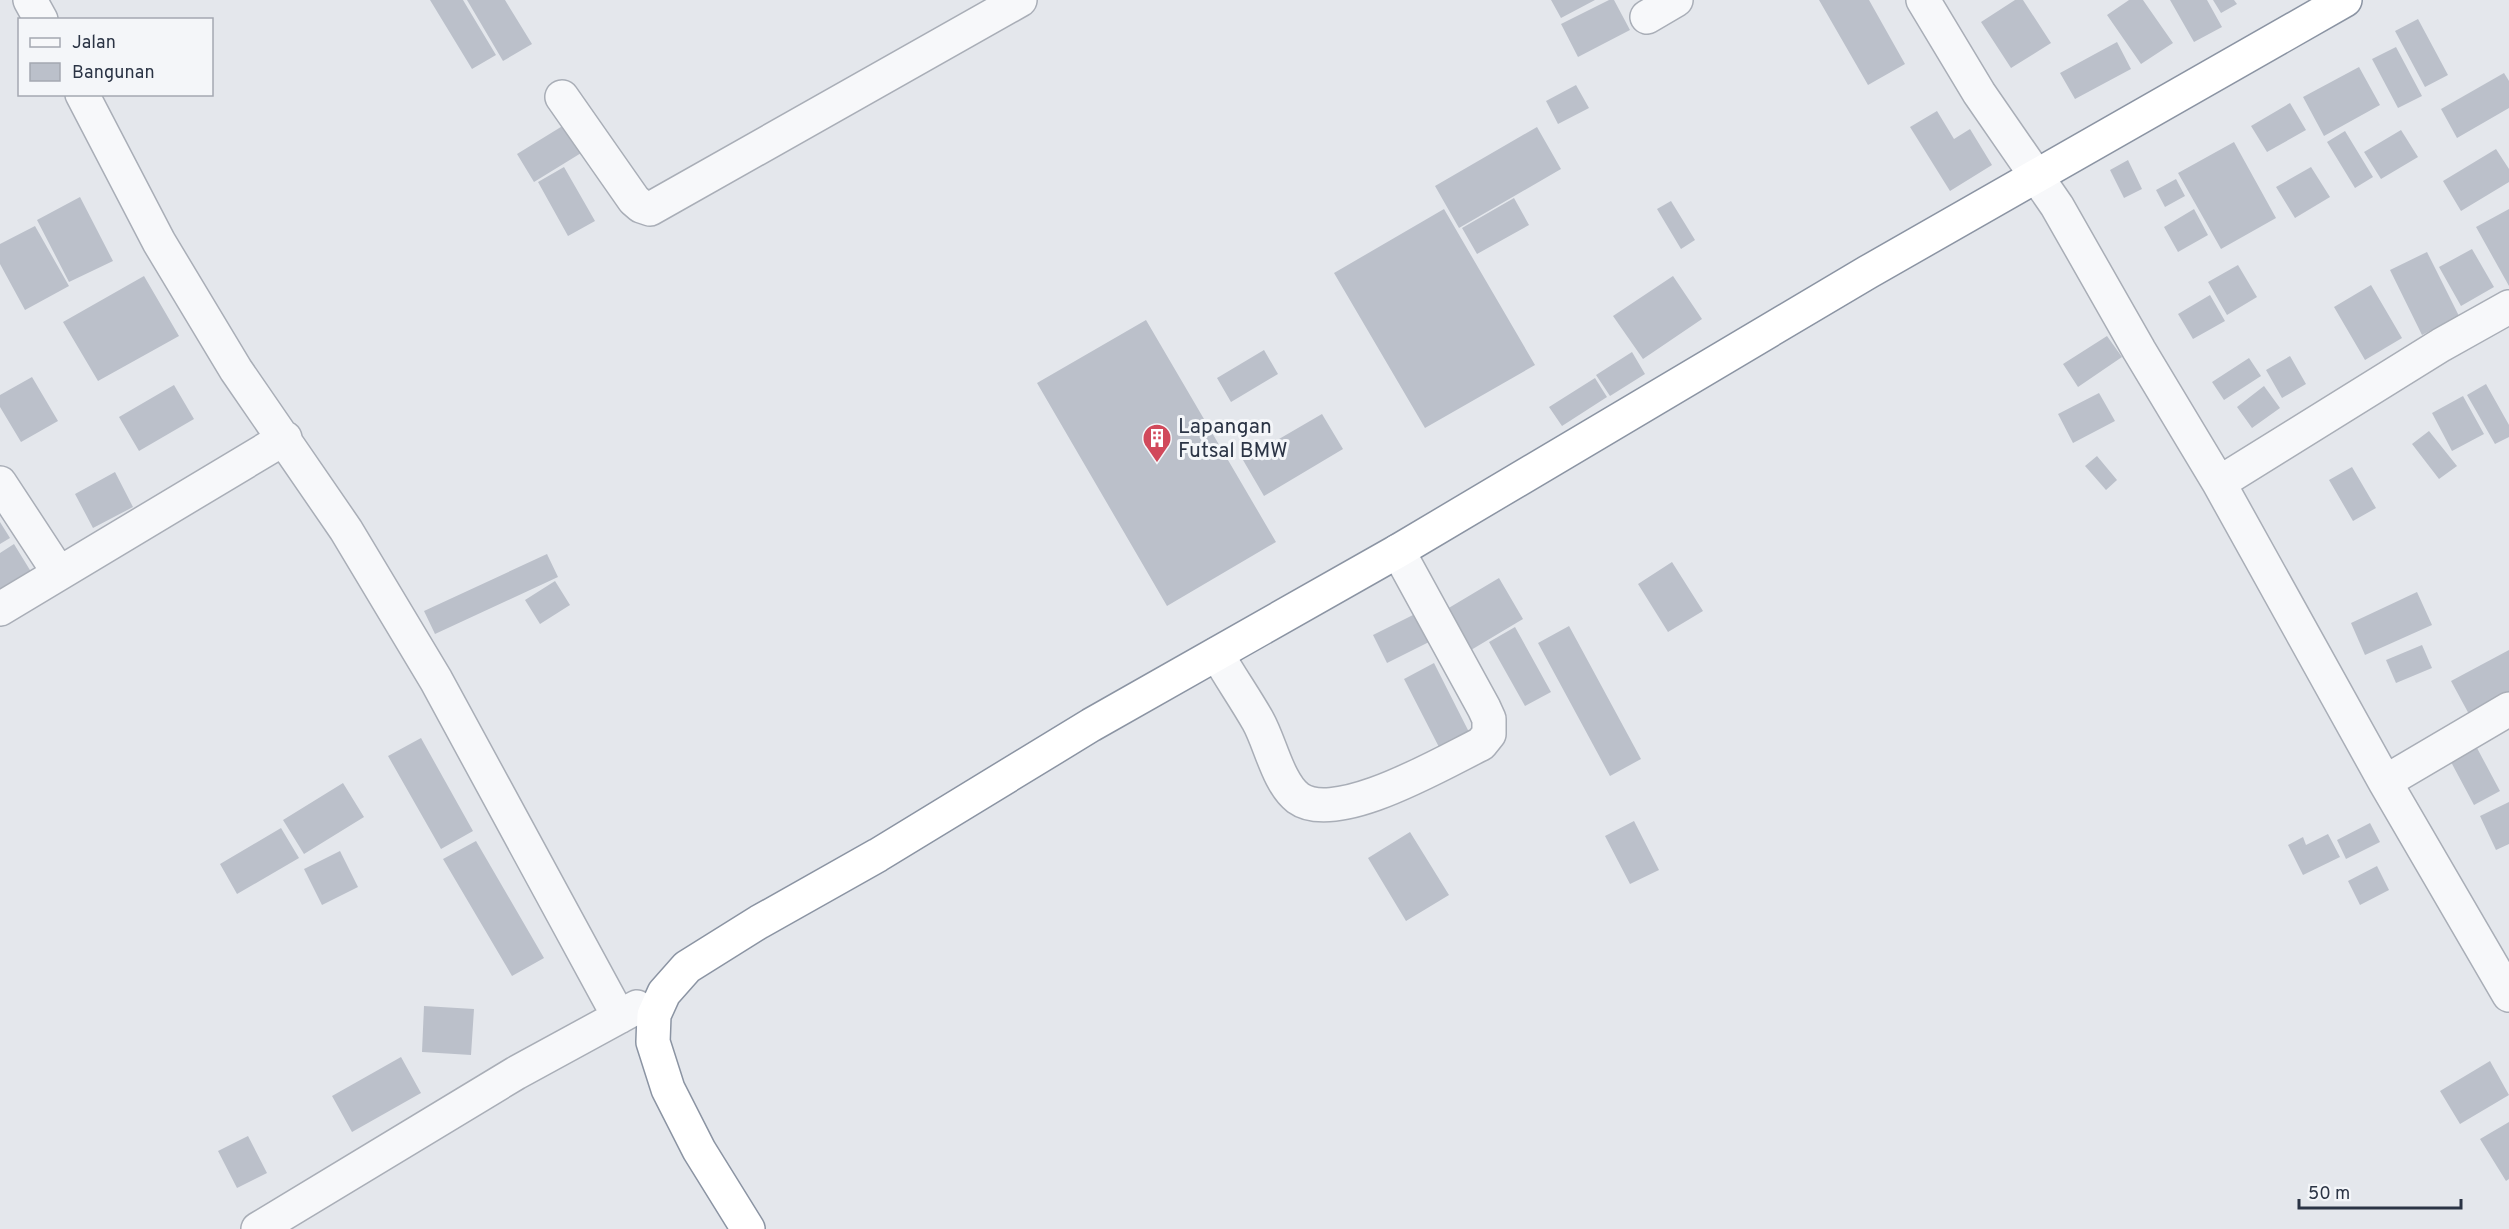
<svg xmlns="http://www.w3.org/2000/svg" width="2509" height="1229" font-family="Overpass,sans-serif">
  <style>
    .building { fill: #bbc0ca }
    .lines { fill: none; stroke-linecap: round; stroke-linejoin: round }
    .minor-casing { stroke: #a9aeb7; stroke-width: 36 }
    .highway-casing { stroke: #8b94a3; stroke-width: 36 }
    .minor { stroke: #f7f8fa; stroke-width: 33 }
    .highway { stroke: #fff; stroke-width: 33 }
    .labels { text-anchor: middle; stroke-width: 6; stroke-linejoin: round; paint-order: stroke }
    .poi-label { font-size: 21px; fill: #2b3445; stroke: #f4f6f9; text-anchor: start }
  </style>
  <rect width="100%" height="100%" fill="#e4e7ec"/>
  <path class="building" d="M430,0H463L496,55L472,69Z
    M467,0H505L532,44L503,61Z
    M1551,0H1595L1561,18Z
    M1609,0H1614L1630,30L1578,57L1561,24Z
    M1819,0H1869L1905,64L1868,85Z
    M2015,0H2023L2051,43L2011,68L1981,22Z
    M2129,0H2143L2173,43L2141,64L2107,15Z
    M2170,0H2207L2222,27L2194,42Z
    M2213,0H2234L2237,4L2221,13Z
    M2418,19L2448,75L2425,87L2395,31Z
    M2117,42L2131,69L2075,99L2060,73Z
    M2396,47L2422,96L2398,108L2372,59Z
    M2359,67L2380,105L2324,136L2303,97Z
    M2504,73L2509,81V108L2457,138L2441,109Z
    M1576,85L1589,108L1558,124L1546,101Z
    M2290,103L2306,130L2267,152L2251,126Z
    M1937,111L1954,139L1970,129L1992,165L1950,191L1910,127Z
    M569,122L586,150L534,182L517,154Z
    M1537,127L1561,169L1459,228L1435,186Z
    M2401,130L2418,157L2381,179L2364,152Z
    M2345,131L2373,177L2355,188L2327,142Z
    M2234,142L2276,218L2221,249L2178,173Z
    M2496,149L2509,169V182L2461,211L2443,181Z
    M2128,160L2142,189L2124,198L2110,170Z
    M564,167L595,221L568,236L538,182Z
    M2311,167L2330,197L2295,218L2276,187Z
    M2176,179L2185,196L2165,207L2156,190Z
    M80,197L113,261L69,282L37,220Z
    M1514,198L1529,225L1477,254L1462,228Z
    M1671,201L1695,240L1681,249L1657,209Z
    M1444,209L1535,365L1425,428L1334,273Z
    M2194,209L2208,235L2178,252L2164,227Z
    M2509,209V286L2476,227Z
    M35,226L69,286L25,310L0,264V244Z
    M2472,249L2494,287L2461,306L2439,267Z
    M2427,252L2459,316L2422,335L2390,270Z
    M2238,265L2257,297L2227,315L2208,282Z
    M144,276L179,336L98,381L63,322Z
    M1673,276L1702,319L1643,359L1613,316Z
    M2371,285L2402,338L2365,360L2334,307Z
    M2210,295L2225,321L2193,339L2178,314Z
    M1146,320L1276,542L1167,606L1037,383Z
    M2107,336L2122,357L2078,387L2063,364Z
    M1264,350L1278,374L1231,402L1217,378Z
    M1632,352L1645,374L1610,396L1596,375Z
    M2290,356L2306,384L2282,398L2266,370Z
    M2249,358L2261,376L2224,400L2212,382Z
    M32,377L58,421L21,442L0,407V395Z
    M1595,378L1607,397L1562,426L1549,407Z
    M2486,384L2509,425V437L2495,444L2467,395Z
    M174,385L194,419L139,451L119,417Z
    M2264,386L2280,408L2252,428L2237,407Z
    M2099,393L2115,421L2073,443L2058,414Z
    M2463,396L2484,434L2452,451L2432,413Z
    M1322,414L1343,449L1264,496L1243,460Z
    M2429,431L2457,466L2439,479L2412,444Z
    M2097,456L2117,480L2106,490L2085,466Z
    M2352,467L2376,508L2353,521L2329,480Z
    M115,472L133,507L93,528L75,494Z
    M0,522L10,538L0,544Z
    M14,544L33,575L0,595V553Z
    M547,554L558,577L435,634L424,611Z
    M1672,562L1703,611L1668,632L1638,584Z
    M1499,578L1523,619L1471,650L1447,609Z
    M555,581L570,605L540,624L525,600Z
    M2417,592L2432,625L2365,655L2351,623Z
    M1421,611L1435,639L1387,663L1373,635Z
    M1569,626L1641,759L1610,776L1538,643Z
    M1515,627L1551,692L1525,706L1489,642Z
    M2422,645L2432,668L2396,683L2386,660Z
    M2509,650V695L2470,716L2451,681Z
    M1434,663L1471,736L1441,751L1404,679Z
    M421,738L473,831L441,849L388,756Z
    M2477,748L2500,791L2474,805L2451,762Z
    M343,783L364,817L304,854L283,820Z
    M2509,802V844L2496,850L2480,816Z
    M1634,821L1659,870L1630,884L1605,836Z
    M2370,823L2380,842L2346,859L2337,840Z
    M281,828L299,858L237,894L220,864Z
    M1410,832L1449,895L1406,921L1368,858Z
    M2328,834L2340,857L2303,875L2288,845L2303,837L2306,845Z
    M476,841L544,958L512,976L443,859Z
    M340,851L358,887L322,905L304,869Z
    M2377,866L2389,890L2360,905L2348,881Z
    M424,1006L474,1009L471,1055L422,1052Z
    M401,1057L421,1093L352,1132L332,1096Z
    M2490,1061L2509,1095L2460,1124L2440,1091Z
    M2509,1122V1179L2506,1181L2480,1139Z
    M248,1136L267,1173L237,1188L218,1151Z"/>
  <g class="lines">
    <g class="minor-casing">
      <path id="minor" d="M30,0L41,20
        M1923,0L1979,93L2057,206L2139,350L2219,483L2385,782L2509,995
        M1647,17L1676,0
        M82,94L159,242L236,370L346,530L436,680L619,1017
        M562,97L634,200L641,206L650,209L1020,0
        M0,483L59,573
        M2219,483L2441,345L2509,307
        M0,609L285,438
        M1217,654C1230,677 1245,698 1258,721C1270,742 1278,783 1298,798C1336,826 1444,762 1481,744L1489,734V719L1484,708L1398,551
        M2385,782L2509,709
        M258,1229L516,1073L637,1007"/>
    </g>
    <g class="highway-casing">
      <path id="highway" d="M748,1229L699,1150L668,1089L653,1042L654,1015L664,993L687,967L759,922L878,855L1091,725L1398,551L1868,272L2345,0"/>
    </g>
    <use href="#minor" class="minor"/>
    <use href="#highway" class="highway"/>
  </g>
  <defs>
    <g id="building-pin" transform="scale(1.5)"><path d="M0 17L-7.5 6A9.5 9.5 0 1 1 7.5 6Z" fill="#d1495b" stroke="#f4f6f9"/><path d="M-4-6H4V6H1V3H-1V6H-4ZM-2.5-4.3h1.7v1.8h-1.7ZM.8-4.3h1.7v1.8H.8ZM-2.5-1h1.7V.8h-1.7ZM.8-1h1.7V.8H.8Z" fill="#fff"/></g>
  </defs>
  <g fill-rule="evenodd">
    <use href="#building-pin" x="1157" y="438"/>
  </g>
  <g class="labels">
    <g class="poi-label">
      <text x="1178" y="433">Lapangan<tspan x="1178" dy="24">Futsal BMW</tspan></text>
    </g>
  </g>
  <rect x="18" y="18" width="195" height="78" fill="#f4f6f9" stroke="#a4a8b1" stroke-width="1.5"/>
  <rect x="30" y="38" width="30" height="9" fill="#f7f8fa" stroke="#a4a8b1" stroke-width="1.5"/>
  <text x="72" y="48" font-size="18" fill="#2b3445">Jalan</text>
  <rect x="30" y="63" width="30" height="18" fill="#bbc0ca" stroke="#a4a8b1" stroke-width="1.5"/>
  <text x="72" y="78" font-size="18" fill="#2b3445">Bangunan</text>
  <path d="M2299 1199v9h162v-9" fill="none" stroke="#2b3445" stroke-width="3"/>
  <text x="2308" y="1199" font-size="18" fill="#2b3445" stroke="#f4f6f9" stroke-width="4.5" paint-order="stroke">50 m</text>
</svg>
